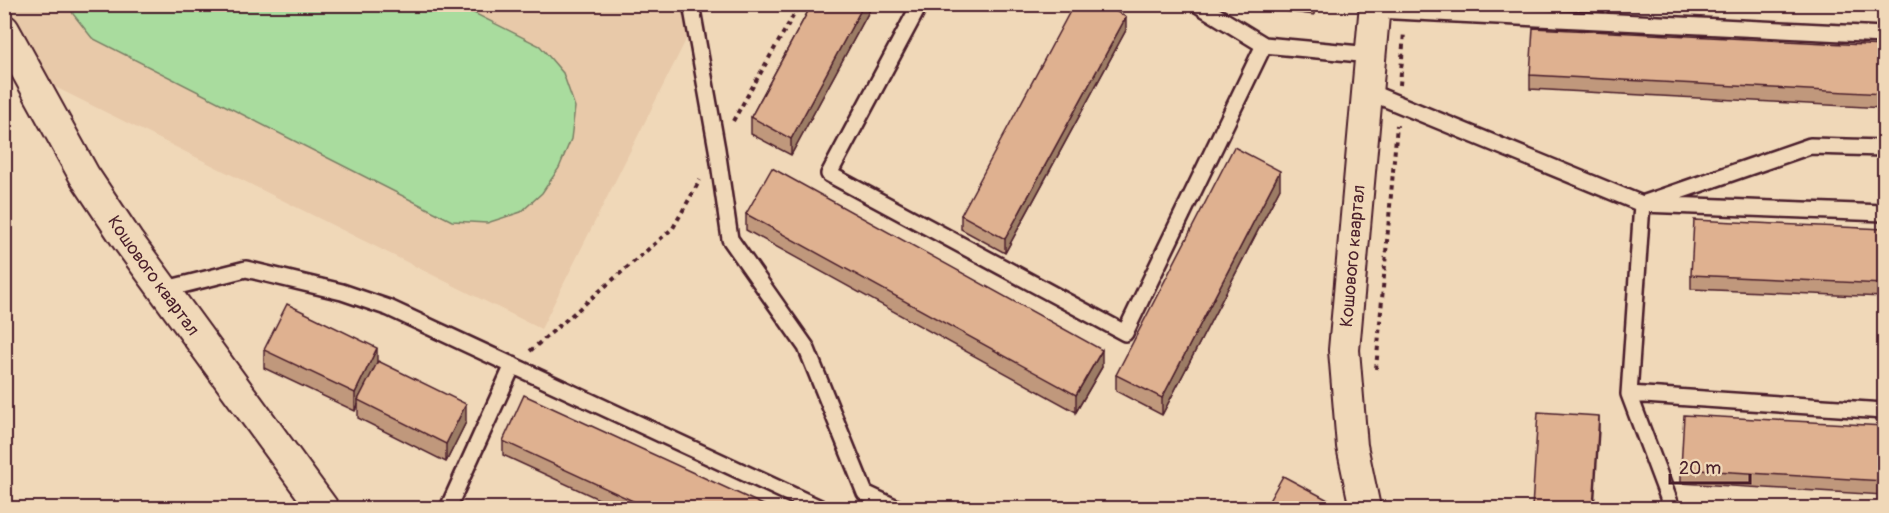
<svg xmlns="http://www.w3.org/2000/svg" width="1889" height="513" font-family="Pangolin,sans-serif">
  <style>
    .built { fill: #e8c9a9 }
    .park { fill: #a9dc9e; stroke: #7a7e64; stroke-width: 1.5 }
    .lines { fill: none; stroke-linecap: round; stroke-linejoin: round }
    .service-casing { stroke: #4a1f2b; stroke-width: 20 }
    .minor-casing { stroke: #4a1f2b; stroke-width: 34 }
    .path { stroke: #4a1f2b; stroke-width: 4; stroke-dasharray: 4.5 4.5; stroke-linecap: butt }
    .service { stroke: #f0d8b8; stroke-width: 15 }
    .minor { stroke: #f0d8b8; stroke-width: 30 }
    .wall { fill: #c0987c; stroke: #4a1f2b; stroke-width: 1.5 }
    .shaded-wall { fill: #9c7c65; stroke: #4a1f2b; stroke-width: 1.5 }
    .building { fill: #dfb190; stroke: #4a1f2b; stroke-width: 1.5 }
    .labels { text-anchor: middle; stroke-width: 5; stroke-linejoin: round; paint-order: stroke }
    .street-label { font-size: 18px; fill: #4a1f2b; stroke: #f0d8b8 }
  </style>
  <rect width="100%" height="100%" fill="#f0d8b8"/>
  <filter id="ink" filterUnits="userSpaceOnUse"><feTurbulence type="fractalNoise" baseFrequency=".0167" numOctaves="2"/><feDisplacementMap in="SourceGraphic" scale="12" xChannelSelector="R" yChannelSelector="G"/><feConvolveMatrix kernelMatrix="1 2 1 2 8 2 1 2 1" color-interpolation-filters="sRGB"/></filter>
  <g filter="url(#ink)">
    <path class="built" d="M701,4L702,8L541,329L33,76L9,5Z"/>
    <path class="park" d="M70,5H458L540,46L563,73L575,107L571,139L559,168L542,193L521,212L487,223L452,221L92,38L73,14Z"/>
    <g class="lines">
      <g class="service-casing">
        <path id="service" d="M691,4L717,149L730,239L806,347L865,493L897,508
          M920,4L829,174L1125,333L1264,45
          M1197,4L1264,45L1371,55
          M1374,10L1884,35
          M1369,92L1642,204L1810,146L1884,148
          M162,290L246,269L342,292L389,308L820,508
          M1629,394L1884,411
          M448,508L513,365
          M1672,508L1629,394L1642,204L1884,213"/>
      </g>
      <g class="minor-casing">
        <g id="minor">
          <path id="s1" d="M4,30L84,175L128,241L323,508"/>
          <path id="s2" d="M1365,508L1352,446L1344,350L1375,4"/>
        </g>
      </g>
      <path class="path" d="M1400,85L1404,32
        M733,121L800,4
        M530,351L673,228L700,180
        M1376,369L1397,125"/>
      <use href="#service" class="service"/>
      <use href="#minor" class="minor"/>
    </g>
    <path class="wall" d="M812,4H873L791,155L751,134V117Z
      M1232,4H1315L1314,15Z
      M1126,30L1005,253L961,229V215Z
      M1884,46V108L1530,89V75Z
      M1280,188L1162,415L1116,391V375Z
      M746,214L1102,367L1076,412L746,230Z
      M1884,229V297L1691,289V275Z
      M264,350L377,363L466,422L446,462L358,418V404L355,411L264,368Z
      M1884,426V495L1681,483V469Z
      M503,441L770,508H618L503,455Z"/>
    <path class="shaded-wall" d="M864,4H873L791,155V139Z
      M1126,17V30L1005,253V239Z
      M1280,171V188L1162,415V398Z
      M377,348V366L358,400V404L355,411V393Z
      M1102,350V367L1076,412V395Z
      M466,404V422L446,462V444Z
      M1599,416V430L1594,508H1593Z"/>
    <path class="building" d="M812,4H864L791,139L751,117Z
      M1074,4H1103L1126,17L1005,239L961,215Z
      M1533,28L1884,46V94L1530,75Z
      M1234,147L1280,171L1162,398L1116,375Z
      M772,168L1102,350L1076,395L746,214Z
      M1694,220L1884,229V284L1691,275Z
      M287,304L377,348L355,393L264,350Z
      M378,361L466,404L446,444L358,400Z
      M524,395L770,508H648L503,441Z
      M1538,412L1599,416L1593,508H1532Z
      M1684,415L1884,426V481L1681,469Z
      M1283,476L1343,508H1265Z"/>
  </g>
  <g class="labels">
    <g class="street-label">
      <text dy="6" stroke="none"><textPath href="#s2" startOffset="254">Кошового квартал</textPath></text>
      <text dy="6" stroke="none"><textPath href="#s1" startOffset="288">Кошового квартал</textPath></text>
    </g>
  </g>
  <rect width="1889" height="513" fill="none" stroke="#f0d8b8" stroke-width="24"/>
  <rect x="12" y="12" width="1865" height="489" fill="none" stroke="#4a1f2b" stroke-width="2" filter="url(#ink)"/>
  <path d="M1670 474v9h80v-9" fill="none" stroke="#4a1f2b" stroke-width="3"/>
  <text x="1679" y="474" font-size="18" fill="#4a1f2b" stroke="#f0d8b8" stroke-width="4.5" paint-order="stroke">20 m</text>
</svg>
